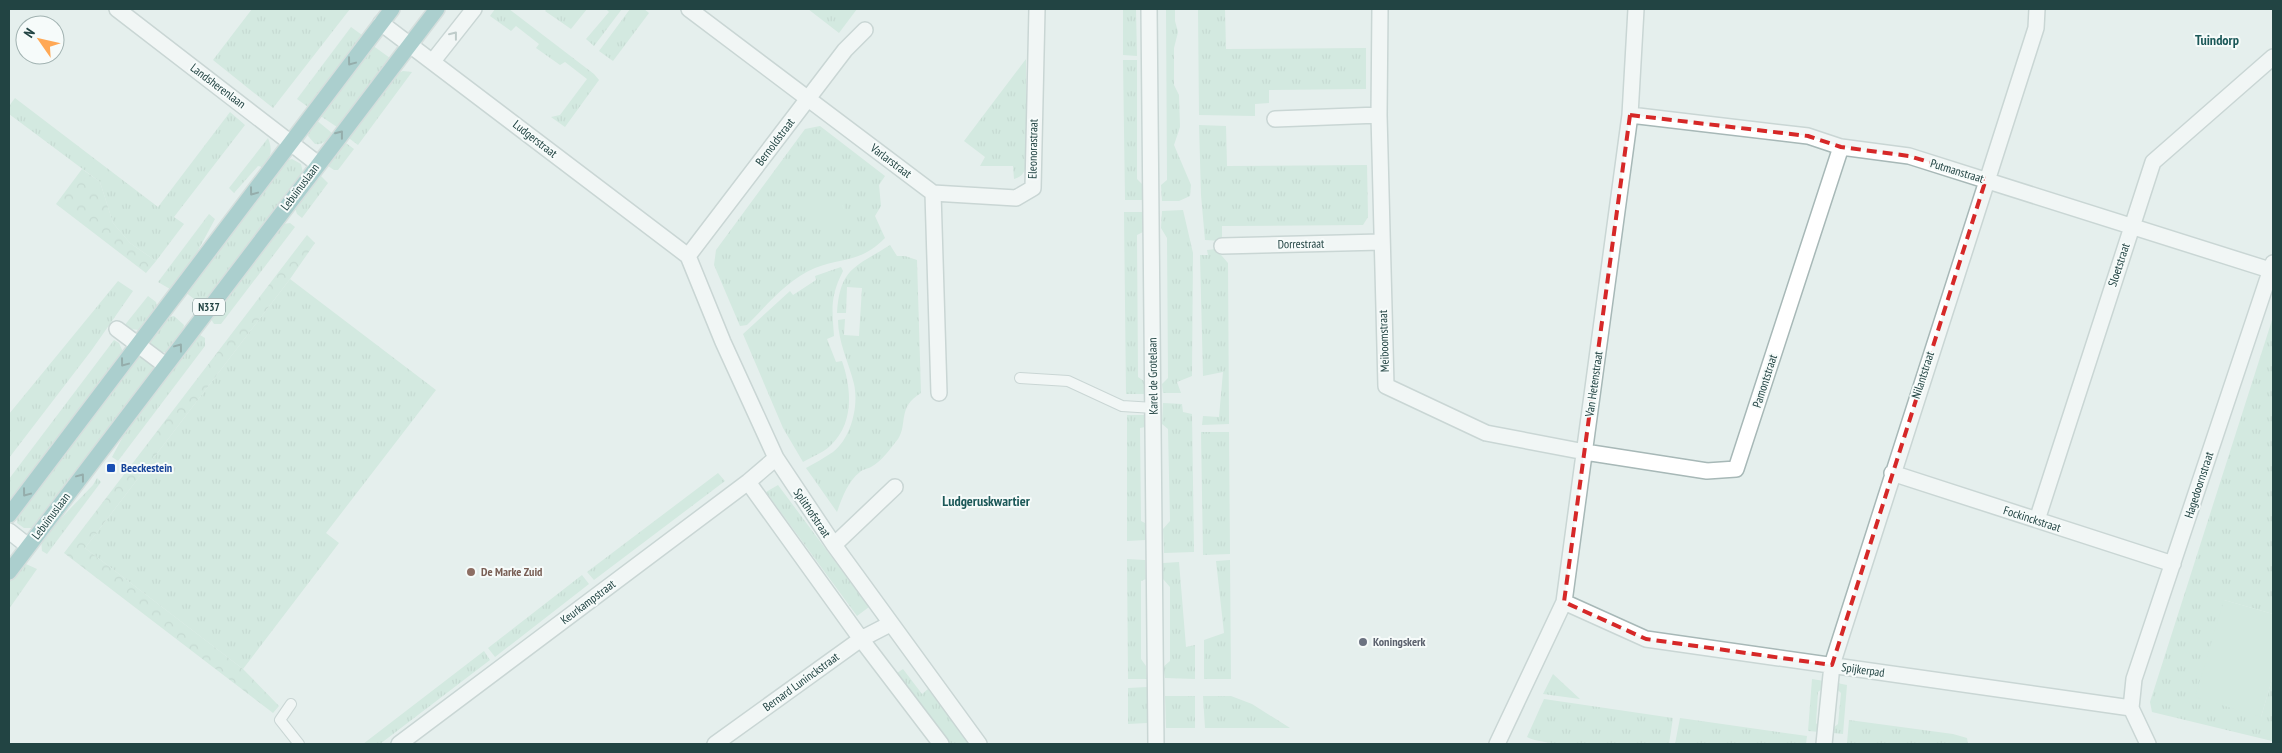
<svg xmlns="http://www.w3.org/2000/svg" width="2282" height="753" font-family="'PT Sans Narrow',sans-serif">
  <style>
    .grass { fill: url(#grass-tufts) }
    .forest { fill: url(#forest-crowns) }
    .green { fill: #bce2d0 }
    .lines { fill: none; stroke-linecap: round; stroke-linejoin: round }
    .service-casing { stroke: #a7b8b7; stroke-width: 12 }
    .minor-casing { stroke: #a7b8b7; stroke-width: 18 }
    .primary-casing { stroke: #c1cbca; stroke-width: 18 }
    .service { stroke: #fff; stroke-width: 10 }
    .minor { stroke: #fff; stroke-width: 15 }
    .primary { stroke: #65a9a8; stroke-width: 15 }
    .oneway { stroke: #90a2a1 }
    .oneway2 { stroke: #335d5c }
    .marked { fill: none; stroke: #d62828; stroke-width: 4; stroke-dasharray: 10 6; stroke-linejoin: round }
    .transit-dot { fill: #1a4fb4; stroke: #f6fbfa; stroke-width: 2 }
    .education-dot { fill: #8d6e63; stroke: #f6fbfa; stroke-width: 2 }
    .worship-dot { fill: #6b7280; stroke: #f6fbfa; stroke-width: 2 }
    .labels { text-anchor: middle; stroke-width: 4; stroke-linejoin: round; paint-order: stroke }
    .shield { fill: #f6fbfa; stroke: #627b7a; stroke-width: 1 }
    .shield-label { font-size: 11px; font-weight: bold; fill: #224443 }
    .street-label { font-size: 12px; fill: #224443; stroke: #f6fbfa }
    .transit-label { font-size: 12px; font-weight: bold; fill: #164399; stroke: #f6fbfa; text-anchor: start }
    .education-label { font-size: 12px; font-weight: bold; fill: #785e54; stroke: #f6fbfa; text-anchor: start }
    .worship-label { font-size: 12px; font-weight: bold; fill: #5b616d; stroke: #f6fbfa; text-anchor: start }
    .neighbourhood-label { font-size: 14px; font-weight: bold; fill: #1b5858; stroke: #f6fbfa }
  </style>
  <defs>
    <pattern id="grass-tufts" width="24" height="20" patternUnits="userSpaceOnUse" patternTransform="scale(1.25)"><rect width="24" height="20" fill="#bce2d0"/><path d="M3 7l-1-3M5 7V3M7 7l1-3M15 17l-1-3M17 17v-4M19 17l1-3" fill="none" stroke="#a1c3b4"/></pattern>
    <pattern id="forest-crowns" width="20" height="18" patternUnits="userSpaceOnUse" patternTransform="scale(1.25)"><rect width="20" height="18" fill="#bce2d0"/><path d="M2 6a3 3 0 1 1 6 0M12 15a3 3 0 1 1 6 0" fill="none" stroke="#a1c3b4"/></pattern>
  </defs>
  <rect width="100%" height="100%" fill="#e5efed"/>
  <path class="grass" d="M252,9H350L273,108L213,60Z
    M495,9H509L594,74L599,80L565,127L551,117L560,115L587,79L565,62L560,65L536,48L539,44L516,26L511,31L490,16Z
    M547,9H587L571,29L545,11Z
    M606,9H622L594,46L586,39L609,12Z
    M630,9H644L649,13L613,61L599,51Z
    M808,9H857L839,33Z
    M1123,9H1136L1137,56L1123,55Z
    M1166,9H1175V21L1178,32L1174,48V85L1179,95L1180,127L1174,145L1191,185L1190,196L1179,201H1162L1161,185L1167,180Z
    M1225,9L1226,49L1366,48V89L1269,90V103L1255,104V116L1199,115L1198,10Z
    M351,27L362,35L308,107L297,99Z
    M372,45L390,58L337,127L319,115Z
    M1026,59V166C1024,174 1021,177 1014,179L1013,166H980L985,157L964,141Z
    M1123,60H1137V179L1142,184L1144,200H1125Z
    M403,71L412,72L358,145L346,136L394,75Z
    M15,98L158,207L230,112L245,125L174,217L184,224L156,261L130,243L113,223L100,182L9,114V106Z
    M315,119L332,133C327,140 324,145 315,144L308,136L309,128Z
    M1199,125L1226,126L1227,166L1367,165L1368,217L1363,225L1222,226V241L1205,240L1201,195Z
    M820,126L885,176L879,185L881,206L875,216L885,238C860,263 844,257 815,268C788,279 767,305 747,325L740,326L714,265L716,250L805,129Z
    M268,138C273,150 271,157 263,167L258,166L234,193L229,188Z
    M342,140L354,149L338,170H334L325,164Z
    M292,159L301,164L303,173L202,305L185,292L283,162Z
    M318,173L328,183L302,218L297,214L295,208Z
    M1183,210L1193,253L1192,376L1177,382L1181,393H1163L1162,384L1168,378L1167,238L1161,228L1162,211Z
    M1124,212H1144L1143,232L1137,235L1138,377L1144,381L1146,394H1126Z
    M209,214L215,219L194,258L170,289L158,282Z
    M290,223L295,227L221,324H214L209,316L283,224Z
    M890,245L897,256H905L917,260L921,393C897,407 908,424 898,439C890,449 882,461 871,467C867,469 863,469 860,472C848,481 842,498 837,512L806,468C815,463 824,458 833,452C851,438 859,406 854,384C849,363 838,342 838,320L845,319L844,335L859,336L862,288L847,287L846,313H837C840,267 856,267 890,245Z
    M1216,249L1228,263L1229,424L1202,425L1203,416L1219,417L1223,372L1203,376L1200,255H1208L1207,250Z
    M841,267L843,271C830,297 832,308 834,336L827,339L836,362L842,361C852,390 854,424 830,446C823,453 811,457 803,462L783,428L743,334L790,291L793,295L816,280L815,276Z
    M290,279L436,390L326,533L339,543L243,669L85,548Z
    M118,281L133,291L91,351L9,458V414Z
    M148,296L156,302L157,307L139,330L130,329L124,326Z
    M174,316L184,325L183,330L167,352H160L146,344L166,318Z
    M2273,317V614L2224,600L2261,717L2273,676L2272,741L2152,712L2150,702Z
    M195,335H200L205,338V346L118,461L112,457L136,412Z
    M114,340L119,343L123,352L9,503V479Z
    M139,352L151,362L155,369L34,528H24L17,523V512Z
    M1163,403L1182,404L1183,412L1192,414L1194,552L1164,553L1163,529L1170,521L1168,429L1162,424Z
    M1127,415H1146L1145,427L1140,428L1141,521L1145,523L1146,540L1127,541Z
    M1201,432H1229L1230,554L1203,555Z
    M718,473L725,481L594,580L587,572Z
    M97,478L101,482L47,554L42,551L41,539L93,485Z
    M778,485L869,607L857,616L766,492Z
    M1127,559L1145,560L1146,579L1141,581V659L1146,666L1147,679H1128Z
    M1230,560L1231,679H1204V640L1224,633L1216,561Z
    M1179,562L1186,647L1195,645V679L1165,678L1163,667L1170,661V587L1163,579V563Z
    M26,564L37,569L9,609C9,588 5,575 26,564Z
    M582,575L589,584L495,657L488,648Z
    M484,651L490,660L380,744H363Z
    M903,669L922,694L928,689L969,743L951,744L897,673Z
    M1553,674L1580,699L1543,694Z
    M1812,679L1824,681V687L1818,692L1816,723L1820,728V732L1808,731Z
    M1837,683L1847,685L1843,734L1833,733V728L1838,724L1841,693L1836,688Z
    M1147,687V723L1128,724V688Z
    M1165,696H1195V728H1166Z
    M1203,696H1231L1252,704L1290,728H1205Z
    M1544,699L1673,718L1669,744C1639,744 1549,749 1527,737Z
    M1680,718L1807,736L1806,744H1675Z
    M1849,720L1953,734L1967,738L1968,744H1842V743H1847Z"/>
  <path class="forest" d="M82,169L100,182L113,223L130,243L156,261L146,273L56,204Z
    M307,235L315,243L290,279L85,548L243,669L279,706L273,713L64,553Z"/>
  <path class="green" d="M809,201H845V225H809Z
    M2224,600L2273,614V676L2261,717L2195,697Z"/>
  <g class="lines">
    <g class="service-casing">
      <path id="service" d="M1020,378L1068,381L1122,406L1154,408
        M291,704L280,720L299,744"/>
    </g>
    <g class="minor-casing">
      <path id="minor" d="M117,9L318,164
        M689,9L933,193
        M1149,9L1156,744
        M1380,9L1379,115L1386,386L1486,433L1585,452L1707,471L1736,469L1841,147
        M381,23L688,256L723,342L776,458L834,545L979,744
        M433,61L474,9
        M1630,115L1808,136L1841,147L1909,156L2273,271
        M1275,119L1379,115
        M933,193L1016,198L1033,188L1037,9
        M933,193L939,393
        M1222,246L1381,242
        M688,256L845,50L865,30
        M117,329L165,365
        M1892,473L2173,564
        M748,482L861,639L941,744
        M2037,520L2153,162L2273,57
        M9,531L28,546
        M834,545L895,487
        M1564,602L1646,639L2131,708
        M2131,708L2134,679L2273,263
        M2131,708L2148,744
        M399,744L748,482L776,458
        M715,744L861,639L890,624
        M1497,744L1564,602L1630,115L1636,9
        M1824,744L1832,665L2036,28L2037,9"/>
    </g>
    <g class="primary-casing">
      <path id="primary" d="M9,515L392,9
        M9,572L437,9"/>
    </g>
    <use href="#service" class="service"/>
    <use href="#minor" class="minor"/>
    <use href="#primary" class="primary"/>
  </g>
  <defs><path id="oneway-chevron" d="M-2-3.5L2.5 0L-2 3.5" fill="none" stroke-width="1.6" stroke-linecap="round" stroke-linejoin="round" transform="scale(1.25)"/></defs>
  <use class="oneway" href="#oneway-chevron" transform="translate(454 35) rotate(-52)"/>
  <g class="oneway2">
    <use href="#oneway-chevron" transform="translate(351 62) rotate(127)"/>
    <use href="#oneway-chevron" transform="translate(340 134) rotate(-52)"/>
    <use href="#oneway-chevron" transform="translate(253 192) rotate(127)"/>
    <use href="#oneway-chevron" transform="translate(179 347) rotate(-53)"/>
    <use href="#oneway-chevron" transform="translate(124 363) rotate(127)"/>
    <use href="#oneway-chevron" transform="translate(81 477) rotate(-53)"/>
    <use href="#oneway-chevron" transform="translate(26 493) rotate(127)"/>
  </g>
  <path d="M0 0H2282V753H0ZM1630,115L1808,136L1841,147L1909,156L1986,179L1832,665L1646,639L1564,602Z" fill="#e5efed" fill-opacity=".55" fill-rule="evenodd"/>
  <path class="marked" d="M1630,115L1808,136L1841,147L1909,156L1986,179L1832,665L1646,639L1564,602Z"/>
  <rect class="transit-dot" x="106" y="463" width="10" height="10" rx="2.5"/>
  <circle class="education-dot" cx="471" cy="572" r="5"/>
  <circle class="worship-dot" cx="1363" cy="642" r="5"/>
  <g class="labels">
    <rect class="shield" x="193" y="298.5" width="32" height="17" rx="4"/>
    <g class="shield-label">
      <text x="209" y="311">N337</text>
    </g>
    <g class="street-label">
      <text transform="translate(218 86) rotate(37)" y="4">Landsherenlaan</text>
      <text transform="translate(535 139) rotate(38)" y="4">Ludgerstraat</text>
      <text transform="translate(775 142) rotate(-53)" y="4">Bernoldstraat</text>
      <text transform="translate(1033 149) rotate(-89)" y="4">Eleonorastraat</text>
      <text transform="translate(891 161) rotate(37)" y="4">Varlarstraat</text>
      <text transform="translate(1957 171) rotate(17)" y="4">Putmanstraat</text>
      <text transform="translate(300 187) rotate(-53)" y="4">Lebuïnuslaan</text>
      <text transform="translate(1301 244) rotate(-1)" y="4">Dorrestraat</text>
      <text transform="translate(2119 265) rotate(-72)" y="4">Sloetstraat</text>
      <text transform="translate(1384 341) rotate(-92)" y="4">Meiboomstraat</text>
      <text transform="translate(1923 375) rotate(-72)" y="4">Nilantstraat</text>
      <text transform="translate(1153 376) rotate(-91)" y="4">Karel de Grotelaan</text>
      <text transform="translate(1765 381) rotate(-72)" y="4">Pamontstraat</text>
      <text transform="translate(1594 384) rotate(-82)" y="4">Van Hetenstraat</text>
      <text transform="translate(2199 485) rotate(-72)" y="4">Hagedoornstraat</text>
      <text transform="translate(812 513) rotate(56)" y="4">Splithofstraat</text>
      <text transform="translate(51 516) rotate(-53)" y="4">Lebuïnuslaan</text>
      <text transform="translate(2032 519) rotate(18)" y="4">Fockinckstraat</text>
      <text transform="translate(588 602) rotate(-37)" y="4">Keurkampstraat</text>
      <text transform="translate(1863 670) rotate(8)" y="4">Spijkerpad</text>
      <text transform="translate(801 682) rotate(-36)" y="4">Bernard Luninckstraat</text>
    </g>
    <g class="transit-label">
      <text x="121" y="472">Beeckestein</text>
    </g>
    <g class="education-label">
      <text x="481" y="576">De Marke Zuid</text>
    </g>
    <g class="worship-label">
      <text x="1373" y="646">Koningskerk</text>
    </g>
    <g class="neighbourhood-label">
      <text x="2217" y="45">Tuindorp</text>
      <text x="986" y="506">Ludgeruskwartier</text>
    </g>
  </g>
  <rect width="2282" height="753" fill="none" stroke="#224443" stroke-width="20"/>
  <g transform="translate(40 40) rotate(304)"><circle r="24" fill="#f6fbfa" stroke="#a1b2b1"/>
  <path d="M0-4L9 19L0 12L-9 19Z" fill="#ffa854"/>
  <text y="-8" font-size="14" font-weight="bold" text-anchor="middle" fill="#224443">N</text>
  </g>
</svg>
